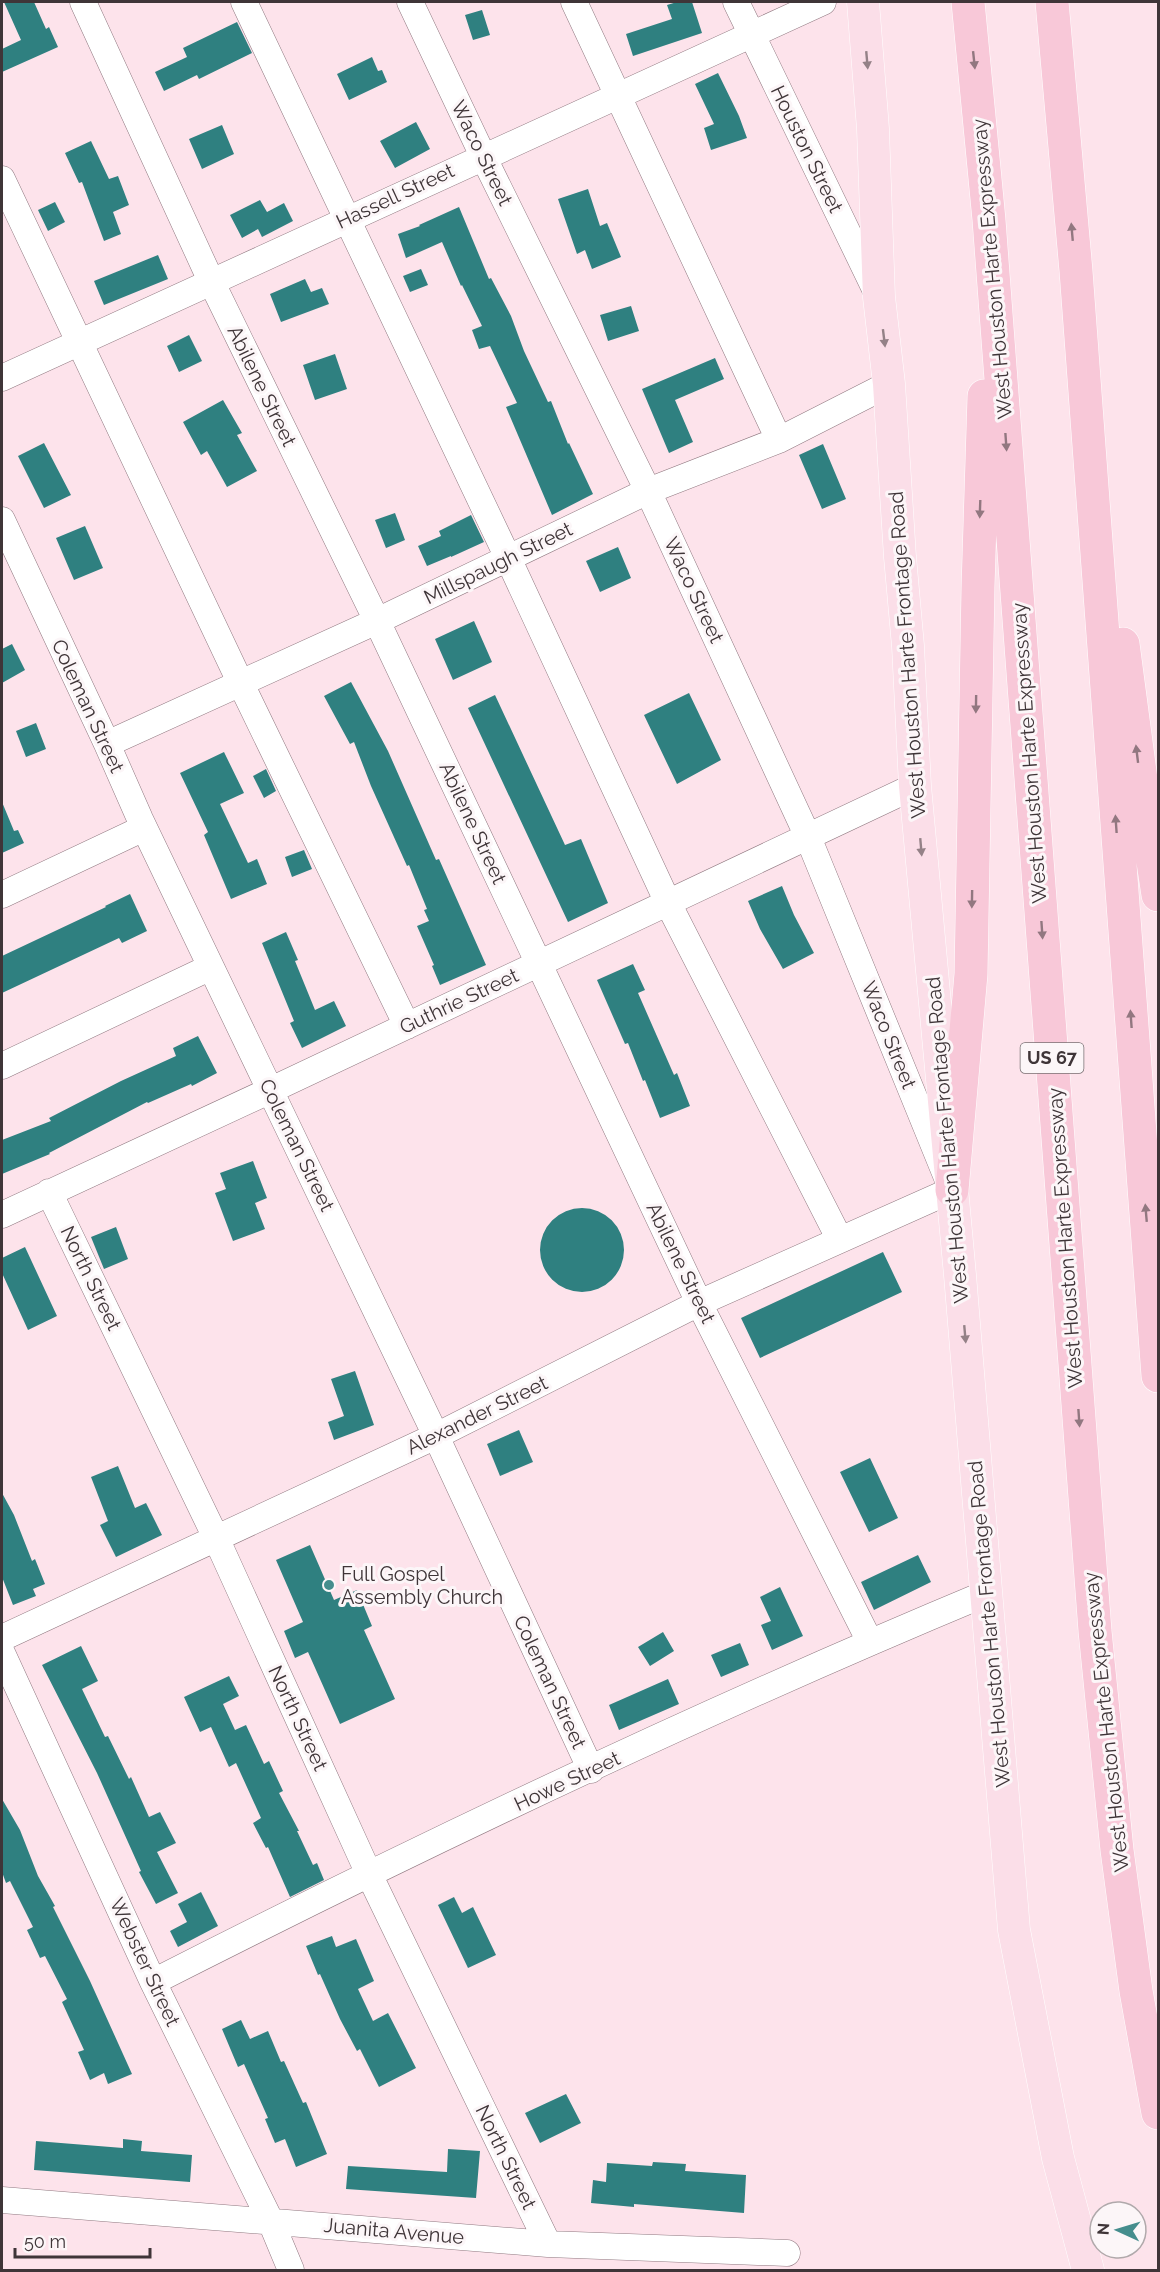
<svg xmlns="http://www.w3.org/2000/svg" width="1160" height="2272" font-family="Raleway,sans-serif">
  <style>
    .building { fill: #2f8080 }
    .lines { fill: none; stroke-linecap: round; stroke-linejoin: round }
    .minor-casing { stroke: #907981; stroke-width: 27 }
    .major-casing { stroke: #fff; stroke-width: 33 }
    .highway-casing { stroke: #fff; stroke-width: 34 }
    .minor { stroke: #fff; stroke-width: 26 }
    .major { stroke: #fbdee8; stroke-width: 32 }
    .highway { stroke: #f8c8d8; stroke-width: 33 }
    .oneway { fill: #948187 }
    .oneway2 { fill: #927780 }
    .poi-dot { fill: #458d8d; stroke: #fcf6f8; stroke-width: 2 }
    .labels { text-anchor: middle; stroke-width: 6; stroke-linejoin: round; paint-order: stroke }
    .shield { fill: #fcf6f8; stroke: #786f72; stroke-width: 1.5 }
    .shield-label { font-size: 18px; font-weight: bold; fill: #3f3538 }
    .street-label { font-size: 20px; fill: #3f3538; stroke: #fcf6f8 }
    .poi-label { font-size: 20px; fill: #3f3538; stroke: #fcf6f8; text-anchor: start }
  </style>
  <rect width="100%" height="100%" fill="#fde3eb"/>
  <path class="building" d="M4,2H34L46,29L49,27L58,47L2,72V49L21,40Z
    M677,2H692L702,33L633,56L626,34L672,19L667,5Z
    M482,10L490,35L473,40L465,15Z
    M237,22L252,53L199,79L197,75L164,91L155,72L187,57L183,48Z
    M372,57L378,71L382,70L387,82L349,100L337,74Z
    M718,73L739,116L747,138L711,150L704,128L714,124L695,84Z
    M416,122L430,149L395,168L380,141Z
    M222,125L234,154L202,169L189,139Z
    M91,141L109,179L118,176L129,205L113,212L121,234L104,241L82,182L79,183L65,153Z
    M588,189L600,226L607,223L621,257L592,269L585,250L577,254L558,199Z
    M260,200L267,212L284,203L293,221L262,237L258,229L242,238L230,215Z
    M55,202L65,222L48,231L38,210Z
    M459,207L489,279L491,278L511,316L524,351L548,402L551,401L568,444L569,443L593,494L552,515L506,407L517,403L490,346L479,349L472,330L482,326L462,285L461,286L442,242L406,258L398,234L420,226L419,225Z
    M158,255L168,279L104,305L94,281Z
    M421,269L428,285L410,292L403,276Z
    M305,279L311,292L322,288L329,304L281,322L270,294Z
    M631,306L639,331L608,341L600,315Z
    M189,335L202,361L179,372L167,346Z
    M335,354L347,389L315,400L303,365Z
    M715,358L724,379L675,400L693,442L669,453L642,389Z
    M223,400L242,433L237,435L257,471L227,487L207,451L201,455L183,422Z
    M44,443L71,495L44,508L18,456Z
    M823,444L846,499L822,509L799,455Z
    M395,513L405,540L386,548L375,520Z
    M471,515L484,542L451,557V556L427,566L418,546L441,536L439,531Z
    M85,526L103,568L74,580L56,538Z
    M618,547L631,578L600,592L586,561Z
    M474,621L492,662L453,680L435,639Z
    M12,644L25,670L2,683V649Z
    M351,682L388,751L436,860L439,859L486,965L440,985L432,966L434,965L417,926L429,921L424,910L427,909L409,865L407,866L371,786L354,742L350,744L324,696Z
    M689,693L721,760L677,784L644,715Z
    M495,695L565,845L581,839L608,903L568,922L468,708Z
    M36,723L46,749L26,757L16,731Z
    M224,752L244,793L220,804L248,863L257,859L267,884L231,899L204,835L208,832L180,773Z
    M266,769L276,791L264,798L253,776Z
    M2,802L14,831L18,830L24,843L2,853Z
    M304,850L312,869L292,877L285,857Z
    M782,886L794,915L814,953L783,969L760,929L748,901Z
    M130,894L147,931L122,943L119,938L2,993V956L106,907L105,906Z
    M286,932L298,960L295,961L315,1010L334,1001L346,1026L302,1048L290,1023L294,1021L262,943Z
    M633,964L645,990L638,993L674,1075L677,1073L690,1106L660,1118L645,1080L643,1081L628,1043L625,1044L597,980Z
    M198,1036L217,1073L192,1086L191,1084L148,1103L147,1102L49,1153L50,1154L2,1174V1140L51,1121L49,1118L121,1081L176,1056L173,1048Z
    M253,1161L267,1198L255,1203L265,1229L233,1241L215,1193L226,1189L220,1173Z
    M540 1250a42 42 0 1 1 84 0a42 42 0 1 1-84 0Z
    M116,1227L128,1259L104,1269L91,1237Z
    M25,1247L57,1316L28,1330L2,1273V1258Z
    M883,1252L902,1292L760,1358L741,1318Z
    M355,1371L374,1425L334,1440L328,1422L344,1416L331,1379Z
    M519,1430L533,1462L500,1476L487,1444Z
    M870,1458L898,1518L869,1532L840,1472Z
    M118,1466L135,1508L146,1503L162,1535L116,1557L100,1525L108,1521L91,1477Z
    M2,1493L14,1515L32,1561L35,1559L45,1584L33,1589L36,1596L13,1605L2,1577Z
    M310,1545L334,1600L357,1590L372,1626L364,1630L395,1699L340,1724L308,1652L295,1658L284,1631L303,1622L276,1560Z
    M918,1555L931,1582L874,1610L861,1582Z
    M780,1587L803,1636L772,1650L761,1625L771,1621L760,1597Z
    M663,1632L674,1651L650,1666L638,1647Z
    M740,1643L749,1665L721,1677L711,1655Z
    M81,1646L98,1681L82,1689L105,1737L108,1736L129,1779L131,1777L149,1817L160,1812L176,1843L157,1852L178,1893L156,1904L139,1872L141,1871L97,1773L42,1665Z
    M229,1676L239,1696L223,1704L235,1730L246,1725L264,1764L269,1761L283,1791L279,1793L299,1831H297L313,1865L317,1863L324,1880L290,1897L268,1847L266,1848L253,1823L261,1818L236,1763L229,1767L211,1727L200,1732L184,1697Z
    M668,1679L679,1704L619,1730L609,1705Z
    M2,1799L20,1830L38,1876L55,1906L53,1907L90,1981L132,2074L108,2084L104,2073L90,2080L78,2052L84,2050L62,2002L67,1999L45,1956L40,1958L27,1930L33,1927L10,1881L6,1883L2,1872Z
    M201,1892L218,1926L178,1947L170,1931L187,1922L178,1904Z
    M454,1897L462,1913L473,1907L496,1955L468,1968L438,1905Z
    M332,1936L336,1947L356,1939L374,1981L358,1989L373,2021L388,2013L416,2068L379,2087L360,2049L357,2051L340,2019L320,1974L318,1975L306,1946Z
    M241,2020L250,2039L268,2031L281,2062L284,2061L303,2103L306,2102L327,2154L296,2167L285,2139L275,2143L265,2119L268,2118L244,2064L238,2067L222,2029Z
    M566,2094L581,2123L540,2143L525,2113Z
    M123,2139L142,2141L141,2151L192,2155L190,2182L34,2170L36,2141L123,2148Z
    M448,2149L480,2151L476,2198L346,2189L348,2166L447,2172Z
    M653,2162L686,2164L685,2171L746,2175L744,2213L634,2204V2207L591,2203L593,2180L606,2182L607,2163L652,2166Z"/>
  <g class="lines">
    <g class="minor-casing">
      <path id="minor" d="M83,2L211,281L377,621L699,1303L870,1642
        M244,2L508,558L668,903L840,1240
        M574,2L779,440
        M736,2L877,293
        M2,179L241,684L407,1026
        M2,378L823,2
        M2,520L107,744L140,819L436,1436L591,1770
        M107,744L377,621L648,491L779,440L889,384
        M2,895L144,828
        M2,1066L211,967
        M49,1192L217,1540L368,1872L548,2244
        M2,1215L271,1090L915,786
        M2,1638L436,1436L699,1303L952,1190L808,837L648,491L483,156L410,2
        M2,1653L153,1982L271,2222L291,2270
        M153,1982C426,1843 704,1711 987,1593
        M2,2200L548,2244L787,2253"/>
    </g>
    <g class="major-casing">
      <path id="major" d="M863,2L873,129L879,297L889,384L900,557L908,646L915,786L960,1275L1014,1930L1058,2158L1088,2270"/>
    </g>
    <g class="highway-casing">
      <path id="highway" d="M968,2L989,220L1095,1631L1117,1850L1136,1991L1158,2113
        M1052,2L1076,271L1158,1376
        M1123,644L1144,802L1158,895
        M952,1190L971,974L978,587L984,396"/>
    </g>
    <use href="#minor" class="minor"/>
    <use href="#major" class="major"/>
    <use href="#highway" class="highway"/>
  </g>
  <defs><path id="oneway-solid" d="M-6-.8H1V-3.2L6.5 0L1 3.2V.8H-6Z" transform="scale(1.5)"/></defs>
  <g class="oneway">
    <use href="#oneway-solid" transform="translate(867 60) rotate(85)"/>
    <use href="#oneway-solid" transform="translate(884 338) rotate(83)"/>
    <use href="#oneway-solid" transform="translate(921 847) rotate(85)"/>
    <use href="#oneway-solid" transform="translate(965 1334) rotate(85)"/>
  </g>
  <g class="oneway2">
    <use href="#oneway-solid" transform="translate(974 60) rotate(84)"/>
    <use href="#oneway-solid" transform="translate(1072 232) rotate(-95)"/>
    <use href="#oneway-solid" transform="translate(1006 442) rotate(86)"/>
    <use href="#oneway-solid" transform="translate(980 509) rotate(92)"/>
    <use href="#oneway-solid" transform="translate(976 704) rotate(91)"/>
    <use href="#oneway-solid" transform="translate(1137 754) rotate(-97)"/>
    <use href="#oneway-solid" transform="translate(1116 824) rotate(-94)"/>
    <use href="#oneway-solid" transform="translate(972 899) rotate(91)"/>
    <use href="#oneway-solid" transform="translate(1042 930) rotate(86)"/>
    <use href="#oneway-solid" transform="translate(1131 1019) rotate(-94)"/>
    <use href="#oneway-solid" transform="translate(1146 1213) rotate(-95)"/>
    <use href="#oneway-solid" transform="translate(1079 1418) rotate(86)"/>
  </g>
  <circle class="poi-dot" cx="329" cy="1585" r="6"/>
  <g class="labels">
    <rect class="shield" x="1020.5" y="1043" width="63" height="30" rx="4.5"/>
    <g class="shield-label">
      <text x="1052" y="1064">US 67</text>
    </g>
    <g class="street-label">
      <text transform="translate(807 149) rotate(64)" y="7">Houston Street</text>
      <text transform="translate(482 153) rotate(64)" y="7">Waco Street</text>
      <text transform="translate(395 196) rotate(-25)" y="7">Hassell Street</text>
      <text transform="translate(992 269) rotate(-95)" y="7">West Houston Harte Expressway</text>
      <text transform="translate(262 386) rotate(64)" y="7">Abilene Street</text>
      <text transform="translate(498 563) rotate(-26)" y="7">Millspaugh Street</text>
      <text transform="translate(694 590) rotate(65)" y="7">Waco Street</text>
      <text transform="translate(907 655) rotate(-94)" y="7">West Houston Harte Frontage Road</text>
      <text transform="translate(88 706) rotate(65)" y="7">Coleman Street</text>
      <text transform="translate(1029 753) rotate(-94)" y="7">West Houston Harte Expressway</text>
      <text transform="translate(473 823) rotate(65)" y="7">Abilene Street</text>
      <text transform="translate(459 1001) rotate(-25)" y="7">Guthrie Street</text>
      <text transform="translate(889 1035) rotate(68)" y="7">Waco Street</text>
      <text transform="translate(947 1140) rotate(-95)" y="7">West Houston Harte Frontage Road</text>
      <text transform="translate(297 1145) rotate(64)" y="7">Coleman Street</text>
      <text transform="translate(1065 1238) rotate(-94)" y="7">West Houston Harte Expressway</text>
      <text transform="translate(681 1263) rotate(64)" y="7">Abilene Street</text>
      <text transform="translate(91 1278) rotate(64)" y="7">North Street</text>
      <text transform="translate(477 1415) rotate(-26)" y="7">Alexander Street</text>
      <text transform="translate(989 1624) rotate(-95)" y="7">West Houston Harte Frontage Road</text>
      <text transform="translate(550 1682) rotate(65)" y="7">Coleman Street</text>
      <text transform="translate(298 1718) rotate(65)" y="7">North Street</text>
      <text transform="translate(1106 1722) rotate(-96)" y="7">West Houston Harte Expressway</text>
      <text transform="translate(567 1781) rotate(-25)" y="7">Howe Street</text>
      <text transform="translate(145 1962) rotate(65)" y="7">Webster Street</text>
      <text transform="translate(506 2157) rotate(64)" y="7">North Street</text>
      <text transform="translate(394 2231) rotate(5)" y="7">Juanita Avenue</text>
    </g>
    <g class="poi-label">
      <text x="341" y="1581">Full Gospel<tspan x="341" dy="23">Assembly Church</tspan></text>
    </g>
  </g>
  <rect width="1160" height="2272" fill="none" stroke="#3f3538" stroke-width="6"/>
  <g transform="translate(1118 2230) rotate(274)"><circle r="28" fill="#fcf6f8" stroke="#b0a9ab" stroke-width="1.5"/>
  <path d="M0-4.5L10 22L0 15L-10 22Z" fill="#458d8d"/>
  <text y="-9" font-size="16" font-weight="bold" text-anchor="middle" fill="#3f3538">N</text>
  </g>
  <path d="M15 2248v9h135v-9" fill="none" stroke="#3f3538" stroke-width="3"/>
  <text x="24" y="2248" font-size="18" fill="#3f3538" stroke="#fcf6f8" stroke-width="4.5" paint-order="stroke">50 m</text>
</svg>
